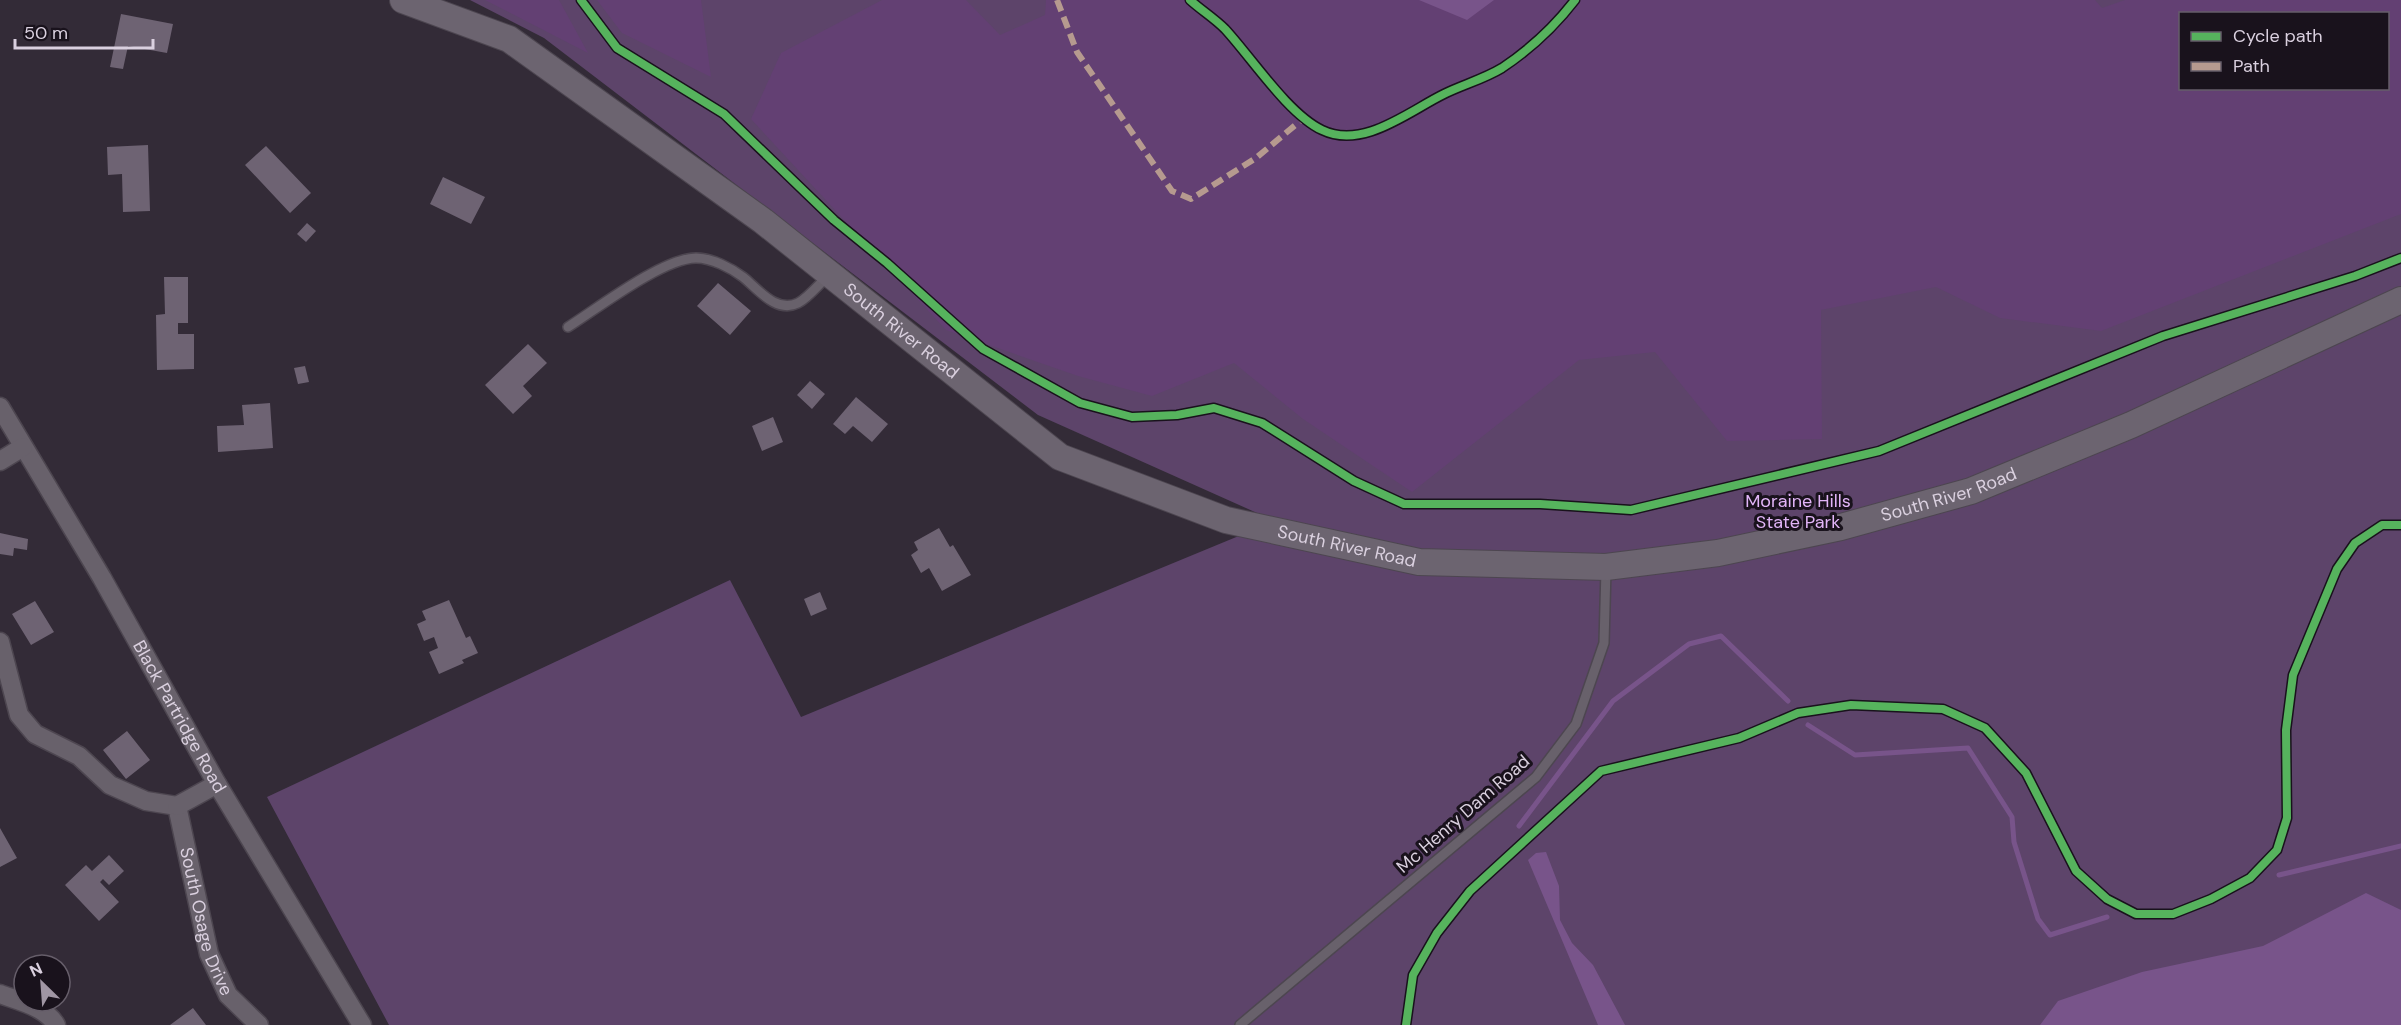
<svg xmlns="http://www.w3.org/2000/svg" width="2401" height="1025" font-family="'DM Sans',sans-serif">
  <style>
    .green { fill: #5d446a; fill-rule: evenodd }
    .forest { fill: #634073; fill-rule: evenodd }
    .water { fill: #78548a }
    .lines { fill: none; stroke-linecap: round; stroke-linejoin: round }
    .stream { stroke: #78548a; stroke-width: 5 }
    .building { fill: #6e6373 }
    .lane-casing { stroke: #4d4650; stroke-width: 12 }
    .street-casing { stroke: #4d4650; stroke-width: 21 }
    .secondary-casing { stroke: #4d4650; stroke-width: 28 }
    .lane { stroke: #68616b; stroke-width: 9 }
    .street { stroke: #68616b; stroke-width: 18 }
    .secondary { stroke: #6c6470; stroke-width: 26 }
    .quiet { stroke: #b69a8f; stroke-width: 6; stroke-dasharray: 12 6; stroke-linecap: butt }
    .cycleway-casing { stroke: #19121c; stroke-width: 11 }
    .cycleway { stroke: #56b35d; stroke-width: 8 }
    .labels { text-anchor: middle; stroke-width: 6; stroke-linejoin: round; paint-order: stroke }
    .street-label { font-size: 18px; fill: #dad0df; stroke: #19121c }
    .park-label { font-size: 18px; fill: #e2b5f8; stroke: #19121c }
  </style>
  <rect width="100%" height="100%" fill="#332b37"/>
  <path class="green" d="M470,0H2401V1025H389L267,797L730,580L801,717L1275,521L1038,415L544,38ZM2180,14H2388V88H2180Z"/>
  <path class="forest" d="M485,0H559L588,53Z
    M597,0H701L711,77L622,33Z
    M882,0H966L1000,35L1045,15L1046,0H2095L2102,8L2125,0H2401V214L2101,331L2000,318L1936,287L1821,310L1822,439L1727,441L1655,352L1579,360L1412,492L1303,419L1234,363L1152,396L1078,376L946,330L751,119L781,53ZM2180,14H2388V88H2180Z"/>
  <path class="water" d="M1419,0H1494L1467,20Z
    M1546,852L1559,886L1560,920L1572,943L1593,965L1625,1025H1598L1528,860L1536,853Z
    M2366,893L2401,910V1025H2040L2058,1001L2142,972L2263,946Z"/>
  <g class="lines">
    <path class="stream" d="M1808,725L1855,755L1968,748L2012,817L2014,842L2038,919L2050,935L2107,917
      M1519,826L1613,701L1689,644L1721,636L1788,701
      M2279,875L2401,846"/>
  </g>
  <path class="building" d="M121,14L173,24L167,53L128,46L123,69L110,67Z
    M148,145L150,211L123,212L122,174L108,175L107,147Z
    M266,146L311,193L290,213L245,165Z
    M443,177L485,197L471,224L430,204Z
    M307,223L316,231L306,242L297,234Z
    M164,277H188V323H178V334H194V369L157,370L156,315L165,314Z
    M718,283L751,311L730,335L697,306Z
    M528,344L547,363L523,386L532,396L513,414L485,385Z
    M305,366L309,382L298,384L294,368Z
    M810,381L825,394L812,409L797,395Z
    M856,397L888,424L872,442L853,426L845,434L833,424Z
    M270,403L273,448L218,452L217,426L244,425L242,405Z
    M773,417L783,442L762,451L752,426Z
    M939,528L950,547L953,545L971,575L942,591L929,568L921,573L911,555L918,550L914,542Z
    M0,533L28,539L27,550L14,548L13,556L0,554Z
    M820,592L827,609L811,616L804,599Z
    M449,600L466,638L470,636L478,653L462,660L464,663L439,674L429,652L438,648L434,637L424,641L417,624L426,620L422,611Z
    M35,601L54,632L31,645L12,614Z
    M127,731L150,760L126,779L103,750Z
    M0,828L17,858L0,867Z
    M109,855L124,871L109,885L103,879L100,882L119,902L99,921L65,885L86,865L92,871Z
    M193,1008L206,1025H170Z"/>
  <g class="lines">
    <g class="lane-casing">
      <path id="lane" d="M568,327C598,308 663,258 696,258C712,258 731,268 743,277C757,288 776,314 798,303C808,298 819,284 828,276
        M1240,1025L1536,777L1576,724L1604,643L1606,569"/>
    </g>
    <g class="street-casing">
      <g id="street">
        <path id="s1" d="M0,407L102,578L217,784L362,1025"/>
        <path d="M0,461L23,447"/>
        <path id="s2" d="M0,642L19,715L35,734L79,756L110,785L146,801L177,806L209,954L228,995L259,1025"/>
        <path d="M177,806L217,784"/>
        <path d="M0,994C19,1001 46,1007 56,1025"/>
      </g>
    </g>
    <g class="secondary-casing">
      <g id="secondary">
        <path id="s3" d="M403,0L509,39L763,221L1060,457L1226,520L1419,562L1606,567L1718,553L1841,527L1971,491L2131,425L2401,300"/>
      </g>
    </g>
    <use href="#lane" class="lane"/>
    <use href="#street" class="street"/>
    <use href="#secondary" class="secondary"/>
    <path class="quiet" d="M1057,0L1077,52L1172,191L1191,199L1256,158L1305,117"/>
    <g class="cycleway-casing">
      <path id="cycleway" d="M581,0L617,48L724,114L834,220L887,263L983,349L1080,403L1132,417L1177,415L1214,408L1262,423L1354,481L1404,504H1540L1631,510L1879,451L2163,336L2355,276L2401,258
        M1190,0C1201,10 1214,18 1225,29C1251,57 1288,114 1322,130C1363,150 1409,111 1444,94C1462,85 1484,79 1502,68C1529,50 1555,26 1575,0
        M1406,1025L1413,975L1437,933L1470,891L1601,771L1739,738L1798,713L1851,705L1943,709L1985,728L2026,773L2076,871L2107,899L2136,914H2173L2211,899L2250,878L2277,850L2287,818L2286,730L2293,675L2337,569L2355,543L2382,525H2401"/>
    </g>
    <use href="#cycleway" class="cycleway"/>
  </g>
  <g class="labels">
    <g class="street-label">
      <text dy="6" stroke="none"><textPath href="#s3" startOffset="602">South River Road</textPath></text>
      <text dy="6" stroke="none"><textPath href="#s3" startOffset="1718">South River Road</textPath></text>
      <text dy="6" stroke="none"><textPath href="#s3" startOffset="1106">South River Road</textPath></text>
      <text dy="6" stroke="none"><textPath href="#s1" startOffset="358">Black Partridge Road</textPath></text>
      <text transform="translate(1463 814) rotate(-41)" y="6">Mc Henry Dam Road</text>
      <text dy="6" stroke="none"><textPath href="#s2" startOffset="382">South Osage Drive</textPath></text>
    </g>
    <g class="park-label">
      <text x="1798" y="507">Moraine Hills<tspan x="1798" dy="21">State Park</tspan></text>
    </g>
  </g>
  <rect x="2179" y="12" width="210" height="78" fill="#19121c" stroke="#665e6a" stroke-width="1.5"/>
  <rect x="2191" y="32" width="30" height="9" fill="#56b35d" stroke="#665e6a" stroke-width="1.5"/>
  <text x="2233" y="42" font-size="18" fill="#dad0df">Cycle path</text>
  <rect x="2191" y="62" width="30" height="9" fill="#b69a8f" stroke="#665e6a" stroke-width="1.5"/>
  <text x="2233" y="72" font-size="18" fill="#dad0df">Path</text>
  <g transform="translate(42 983) rotate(335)"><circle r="28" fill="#19121c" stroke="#665e6a" stroke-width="1.5"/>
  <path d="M0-4.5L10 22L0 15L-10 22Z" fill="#a096a4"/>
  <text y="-9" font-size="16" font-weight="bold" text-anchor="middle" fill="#dad0df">N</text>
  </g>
  <path d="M15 39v9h138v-9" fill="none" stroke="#dad0df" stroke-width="3"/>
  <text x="24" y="39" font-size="18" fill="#dad0df" stroke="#19121c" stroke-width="4.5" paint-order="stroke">50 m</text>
</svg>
